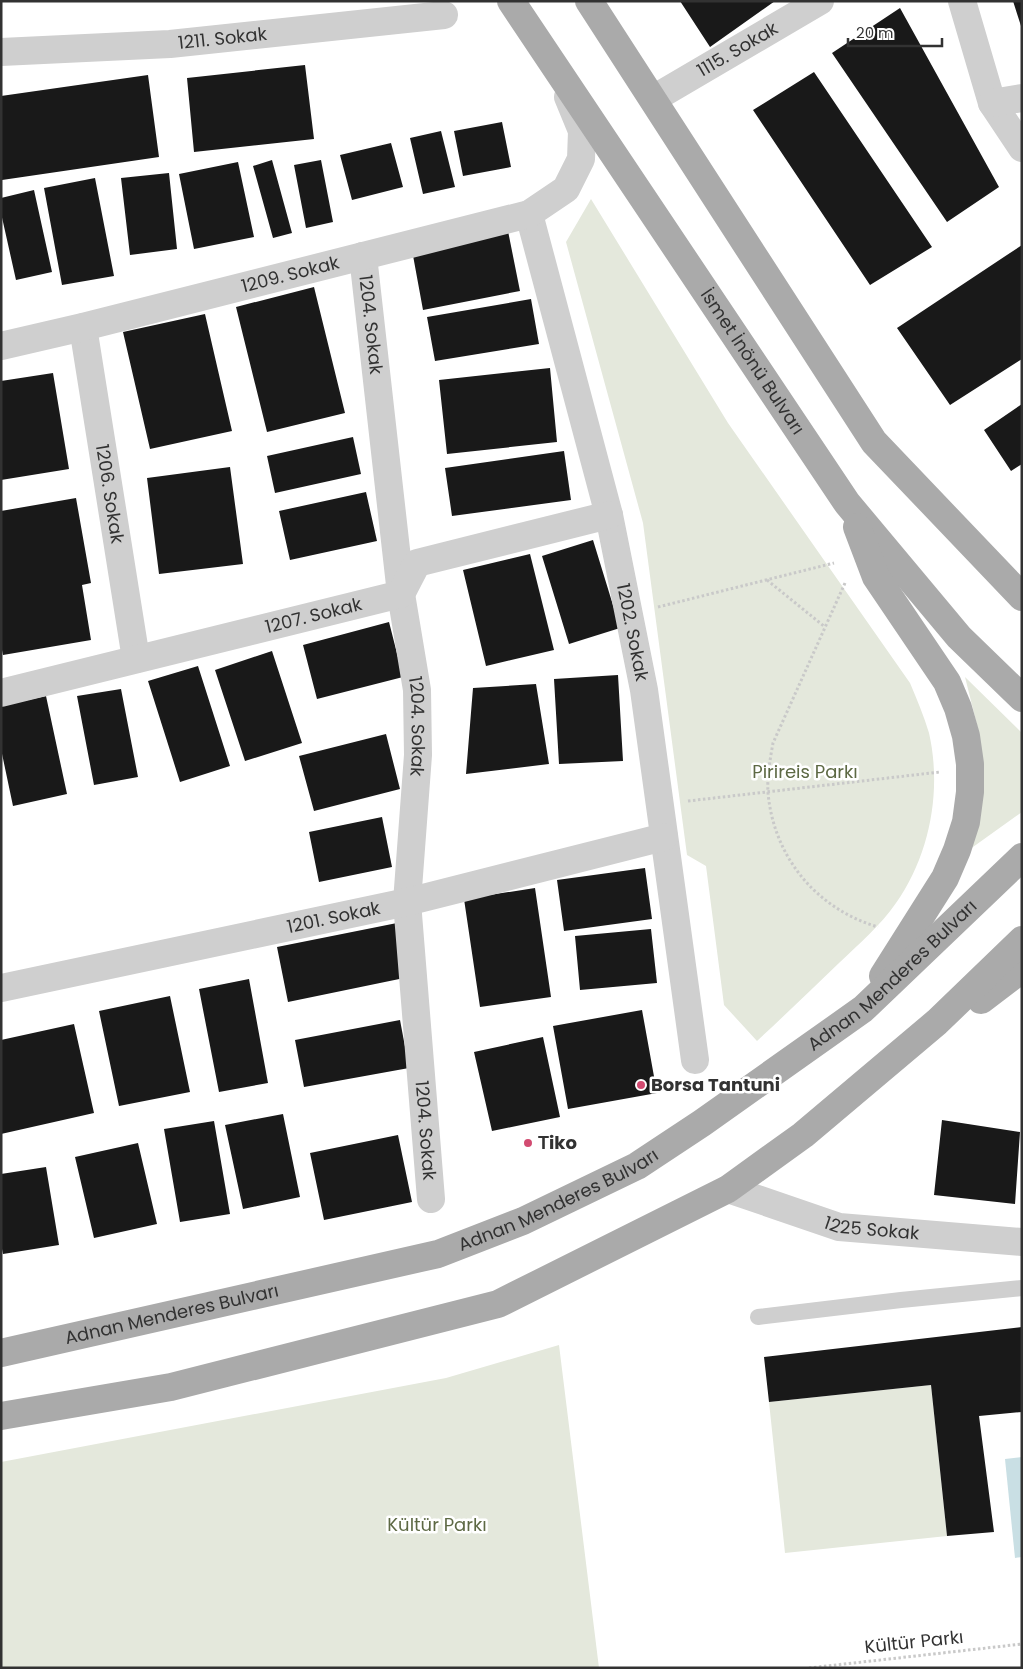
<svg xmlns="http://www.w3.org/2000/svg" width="1023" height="1669" font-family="Poppins,sans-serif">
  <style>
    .green { fill: #e4e8dc }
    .water { fill: #c9dfe4 }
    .building { fill: #191919 }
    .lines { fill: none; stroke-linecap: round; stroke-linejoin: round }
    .path { stroke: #c9c9c9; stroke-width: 3; stroke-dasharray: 2.5 2.5; stroke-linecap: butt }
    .service { stroke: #cfcfcf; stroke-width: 16 }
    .minor { stroke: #cfcfcf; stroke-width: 28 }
    .primary { stroke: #aaa; stroke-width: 28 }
    .poi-dot { fill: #d24b71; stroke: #fff; stroke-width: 2 }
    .labels { text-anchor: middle; stroke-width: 5; stroke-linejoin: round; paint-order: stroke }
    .street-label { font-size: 18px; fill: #323232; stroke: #fff }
    .park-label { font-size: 18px; fill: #5d6944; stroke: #fff }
    .poi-label { font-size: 18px; font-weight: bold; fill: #323232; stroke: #fff; text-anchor: start }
  </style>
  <rect width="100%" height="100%" fill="#fff"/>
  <path class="green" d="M591,199L728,423L910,683C917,700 924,716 929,733C942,790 930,855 896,903C880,926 859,944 839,963C812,989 785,1015 757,1041L724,1005L706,866L687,855L643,523L566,242Z
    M965,677L1022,733V812L966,852L980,737Z
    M559,1345L599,1668H1V1462L446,1378Z
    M931,1385L947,1536L785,1553L769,1402Z"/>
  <path class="water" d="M1022,1457V1557L1015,1558L1005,1459Z"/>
  <path class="building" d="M680,1H775L710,47Z
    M1013,1H1022V26H1021Z
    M900,8L999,187L947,222L832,53Z
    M305,65L314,139L194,152L187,78Z
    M814,72L932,247L870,285L753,110Z
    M148,75L159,157L2,180L1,96Z
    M502,122L511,167L463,176L454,131Z
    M441,131L455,187L423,194L410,138Z
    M391,143L403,187L352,200L340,155Z
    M272,160L292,233L273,238L253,166Z
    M321,160L333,222L306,228L294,165Z
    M238,162L254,237L194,249L179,174Z
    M169,173L177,249L130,255L121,178Z
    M95,178L114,276L62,285L44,188Z
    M34,190L52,272L16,280L1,213V198Z
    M508,231L520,291L423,310L412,250Z
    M1022,245V359L950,405L897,328Z
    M314,287L345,413L267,432L236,307Z
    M531,299L539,344L435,361L427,317Z
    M205,314L232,431L150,449L123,332Z
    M550,368L557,442L447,454L439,380Z
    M53,373L69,469L1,480V381Z
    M1022,404V464L1011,471L984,430Z
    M353,437L361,474L275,493L267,456Z
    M564,451L571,500L452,516L445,468Z
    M230,467L243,564L159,574L147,478Z
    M366,492L377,541L290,560L279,511Z
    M76,498L91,583L82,585L91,640L3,655L1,645V511Z
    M593,540L620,628L569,644L542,556Z
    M530,554L554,650L486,666L463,570Z
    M389,622L403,677L317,699L303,645Z
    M272,651L302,743L245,761L215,670Z
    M198,666L230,766L180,782L148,681Z
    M618,675L623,761L559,764L554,679Z
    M536,684L549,764L466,774L473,688Z
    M121,689L138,777L94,785L77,696Z
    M46,696L67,794L13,806L1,749V706Z
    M386,734L400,789L314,811L299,756Z
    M382,817L392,867L319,882L309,832Z
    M645,868L652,919L564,931L557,880Z
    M535,888L551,997L480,1007L464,899Z
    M397,923L409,977L288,1002L277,947Z
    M651,929L657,983L580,990L575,936Z
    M249,979L268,1083L219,1092L199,989Z
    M170,996L190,1092L119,1106L99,1011Z
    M642,1010L657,1093L568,1109L553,1026Z
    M400,1020L409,1068L304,1087L295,1040Z
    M74,1024L94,1113L1,1134V1040Z
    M543,1037L560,1117L492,1131L474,1052Z
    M283,1114L300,1197L243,1209L225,1125Z
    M942,1120L1020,1132L1015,1204L934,1195Z
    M214,1121L230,1214L180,1222L164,1129Z
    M398,1135L412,1202L324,1220L310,1153Z
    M138,1143L157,1224L94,1238L75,1157Z
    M46,1167L59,1245L3,1254L1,1244V1174Z
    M1022,1327V1412L979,1416L994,1532L947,1536L931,1385L769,1402L764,1357Z"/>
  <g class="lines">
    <path class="path" d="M767,580L825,627
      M845,583L773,743C770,760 767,776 768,793C774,858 817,909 878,927
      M658,607L834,563
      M688,801L940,772
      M809,1668L1022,1644"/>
    <path class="service" d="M758,1317L901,1300L1022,1288"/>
    <g class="minor">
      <path d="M962,1L992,103L1022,148"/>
      <path id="s1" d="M1,52L170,44L444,15"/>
      <path id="s2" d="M653,99L820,1"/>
      <path d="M992,103L1022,98"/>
      <path id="s3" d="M529,214L609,515L644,690L695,1060"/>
      <path id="s4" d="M363,256L401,594L417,690L418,755L407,902L431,1199"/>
      <path id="s5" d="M83,327L136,659"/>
      <path id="s6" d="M1,346L83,327L529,214L566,189L581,159L582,131L568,97"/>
      <path id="s7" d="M1,693L401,594L417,563L609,515"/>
      <path id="s8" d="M1,988L407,902L664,837"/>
      <path id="s9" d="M728,1189L839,1227L1022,1242"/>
    </g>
    <g class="primary">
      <path id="s10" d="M511,1L847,503L959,637L1022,698"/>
      <path d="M589,1L874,442L1022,597"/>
      <path d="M857,527L876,577L947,682L958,708L966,736L970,764V792L966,822L957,850L945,878L883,976"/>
      <path d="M981,1000L1022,969"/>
      <path id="s11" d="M1,1353L438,1254L523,1221L637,1166L702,1123L863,1009L1022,857"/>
      <path d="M1,1416L171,1387L498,1304L728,1189L803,1135L937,1022L1022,940"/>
    </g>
  </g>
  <g class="poi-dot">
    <circle cx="641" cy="1085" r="5"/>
    <circle cx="528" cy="1143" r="5"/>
  </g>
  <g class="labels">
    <g class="street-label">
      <text dy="6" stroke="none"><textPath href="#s1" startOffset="222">1211. Sokak</textPath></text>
      <text dy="6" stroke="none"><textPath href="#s2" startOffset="98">1115. Sokak</textPath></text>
      <text dy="6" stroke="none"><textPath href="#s6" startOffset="298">1209. Sokak</textPath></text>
      <text dy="6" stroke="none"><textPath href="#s4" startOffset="69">1204. Sokak</textPath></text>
      <text dy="6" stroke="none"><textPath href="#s10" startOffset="434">İsmet İnönü Bulvarı</textPath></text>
      <text dy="6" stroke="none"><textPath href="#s5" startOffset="169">1206. Sokak</textPath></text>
      <text dy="6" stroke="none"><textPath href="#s7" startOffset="322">1207. Sokak</textPath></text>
      <text dy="6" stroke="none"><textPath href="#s3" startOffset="431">1202. Sokak</textPath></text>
      <text dy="6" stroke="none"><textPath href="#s4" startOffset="474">1204. Sokak</textPath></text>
      <text dy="6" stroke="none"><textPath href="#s8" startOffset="340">1201. Sokak</textPath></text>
      <text dy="6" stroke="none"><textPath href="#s11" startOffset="985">Adnan Menderes Bulvarı</textPath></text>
      <text dy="6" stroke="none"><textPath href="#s4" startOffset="879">1204. Sokak</textPath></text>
      <text dy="6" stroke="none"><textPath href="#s11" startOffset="580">Adnan Menderes Bulvarı</textPath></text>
      <text dy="6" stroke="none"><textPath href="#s9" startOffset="150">1225 Sokak</textPath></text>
      <text dy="6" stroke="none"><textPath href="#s11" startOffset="175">Adnan Menderes Bulvarı</textPath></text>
      <text transform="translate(914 1642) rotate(-6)" y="6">Kültür Parkı</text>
    </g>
    <g class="park-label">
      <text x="805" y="778">Pirireis Parkı</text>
      <text x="437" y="1531">Kültür Parkı</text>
    </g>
    <g class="poi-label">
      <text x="651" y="1091">Borsa Tantuni</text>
      <text x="538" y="1149">Тiko</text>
    </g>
  </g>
  <rect width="1023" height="1669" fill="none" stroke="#323232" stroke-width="5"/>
  <path d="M848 38v8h94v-8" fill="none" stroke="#323232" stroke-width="2.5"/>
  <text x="856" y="38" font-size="15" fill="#323232" stroke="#ffffff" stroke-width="4" paint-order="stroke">20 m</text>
</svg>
